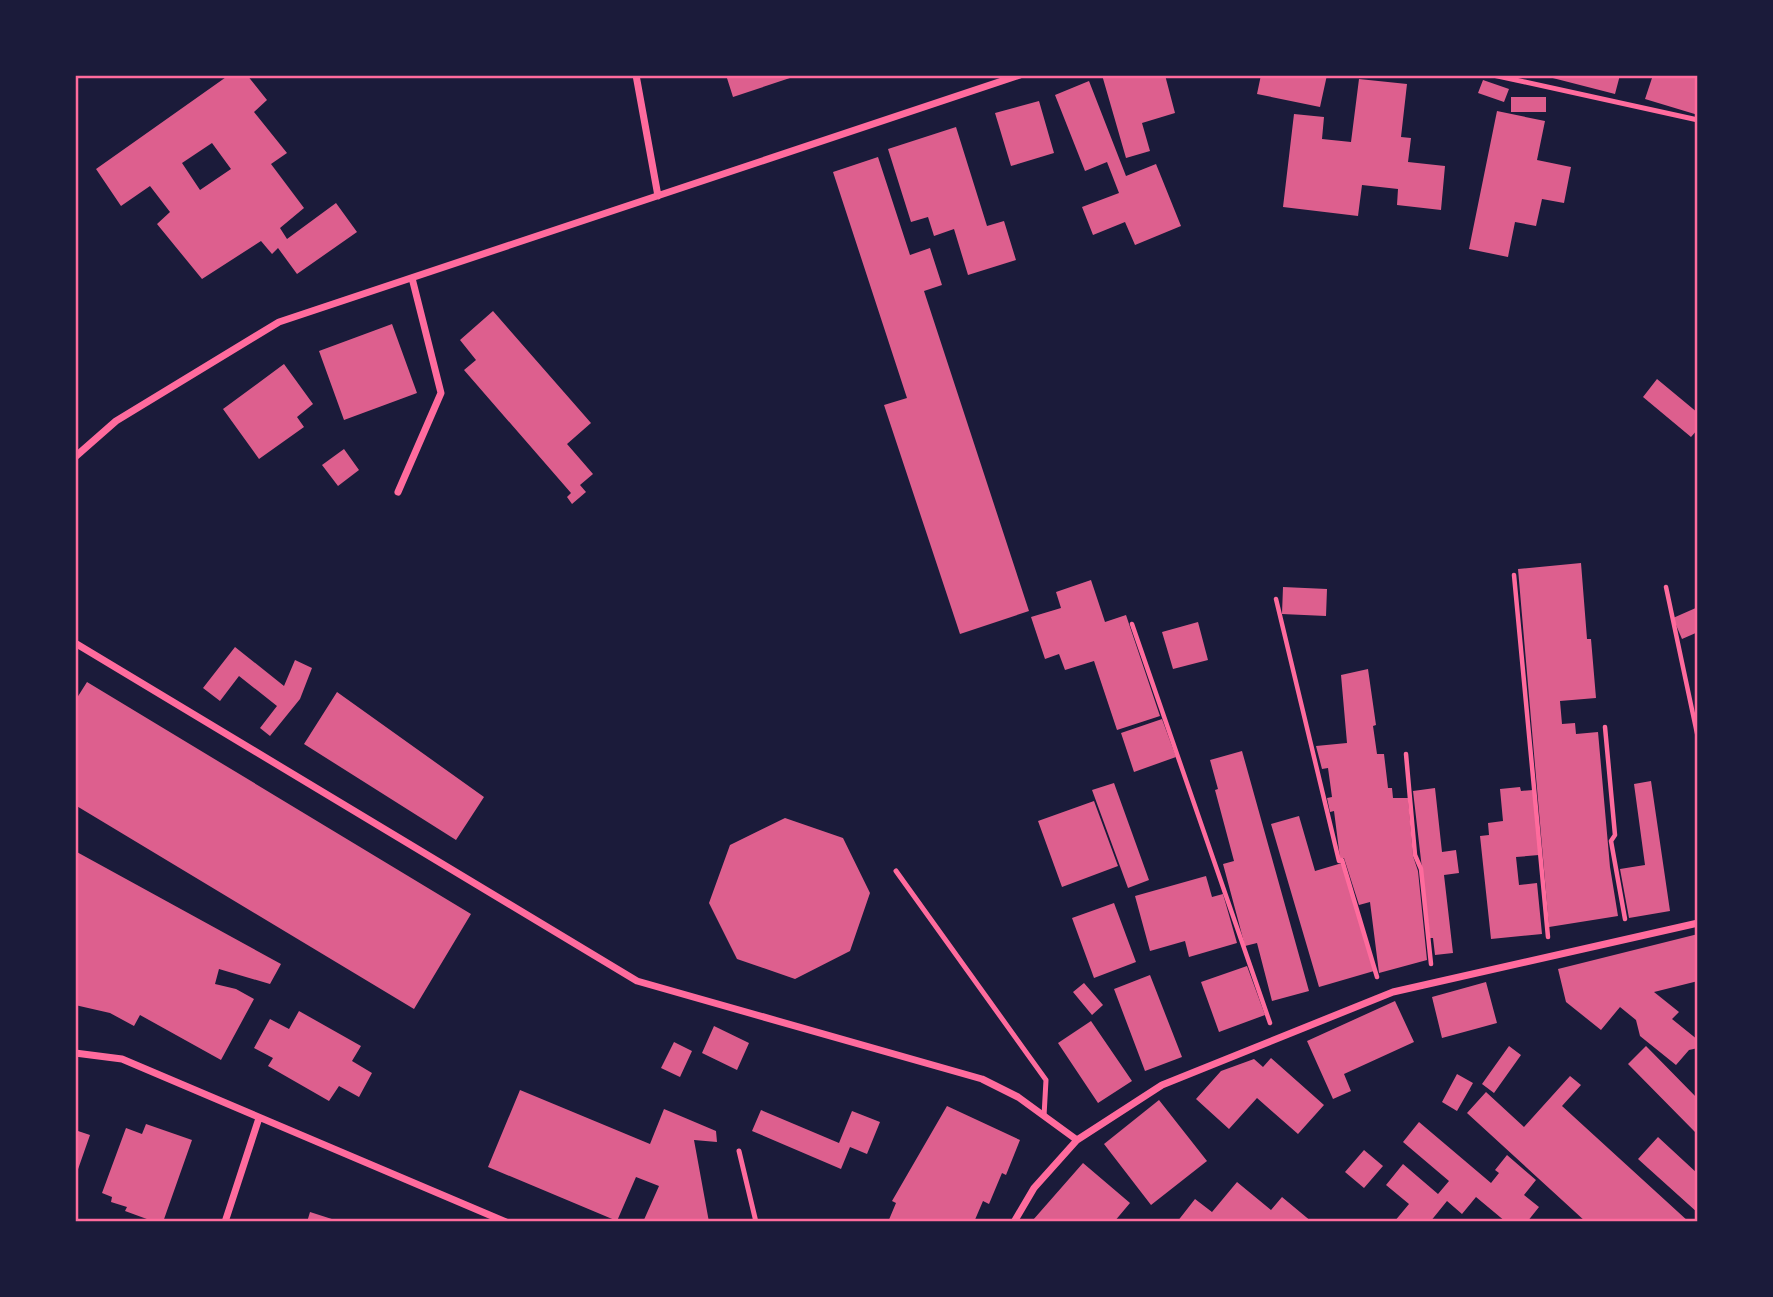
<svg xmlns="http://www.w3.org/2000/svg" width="1773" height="1297" font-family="'Noto Serif',serif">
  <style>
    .building { fill: #dd5f8e; fill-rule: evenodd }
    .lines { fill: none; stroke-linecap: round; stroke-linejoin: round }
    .path { stroke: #ff6b9d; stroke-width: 4.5 }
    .service { stroke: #ff6b9d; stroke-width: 5 }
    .minor { stroke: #ff6b9d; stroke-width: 7 }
    .neatline { fill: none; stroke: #ff6b9d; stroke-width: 2.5 }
  </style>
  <rect width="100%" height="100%" fill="#1b1b3a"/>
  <path class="building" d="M229,75H247L267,100L254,112L287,153L271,164L304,208L280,228L287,239L336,203L357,232L297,274L278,248L272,254L261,241L202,279L157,224L170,212L150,186L121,206L96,169ZM212,143L231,169L200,190L182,163Z
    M726,75H796V76L733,97Z
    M1102,75H1165L1175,113L1142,123L1150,151L1126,158Z
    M1261,75H1327L1320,107L1257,94Z
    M1541,75H1620L1615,94Z
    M1653,75H1698V115L1645,99Z
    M1359,79L1407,84L1401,137L1411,138L1408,162L1445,166L1441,210L1397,205L1398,189L1362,185L1358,216L1283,207L1294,114L1324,117L1322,139L1351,142Z
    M1483,80L1509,89L1504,102L1478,93Z
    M1089,81L1126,176L1156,164L1181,226L1135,245L1125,222L1093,235L1082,207L1119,193L1107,162L1085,171L1055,95Z
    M1511,97H1546V112H1511Z
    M1039,101L1054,153L1011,166L995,113Z
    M1497,111L1545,121L1537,160L1571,167L1564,203L1542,199L1536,226L1515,222L1508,257L1469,249Z
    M956,127L987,226L1004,221L1016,260L968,275L954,229L934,236L928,217L911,222L888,149Z
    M878,157L910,255L930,248L942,285L924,291L1029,611L960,634L884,405L907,398L833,172Z
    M493,311L591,423L567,444L593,474L580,485L586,492L572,504L567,497L571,493L464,370L476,360L460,340Z
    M392,324L417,393L344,420L319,351Z
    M284,364L313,404L297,417L304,427L259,459L223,409Z
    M1657,379L1698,413V429L1691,437L1643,397Z
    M344,449L359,470L338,486L322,465Z
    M1581,563L1587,639H1591L1596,698L1560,701L1562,724L1575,723L1576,734L1598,732L1610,867L1618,916L1549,927L1518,569Z
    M1091,580L1105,622L1126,615L1160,716L1117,730L1094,661L1065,670L1059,654L1045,659L1031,617L1061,608L1056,592Z
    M1283,587L1327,589L1326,616L1282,614Z
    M1698,607V632L1682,639L1673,618Z
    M1198,622L1208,660L1173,669L1162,632Z
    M235,647L284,686L295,660L312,668L300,699L270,736L260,728L277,706L239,676L220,701L203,688Z
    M1368,669L1376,725L1373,726L1377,754H1384L1388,788H1392L1393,798H1408L1413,856L1418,871L1427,960L1379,973L1370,902L1359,905L1344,858H1340L1334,811L1330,812L1327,798L1332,797L1328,768L1322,769L1316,746L1347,743L1341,675Z
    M87,682L471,914L414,1009L75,805V701Z
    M337,692L484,797L456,840L304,744Z
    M1162,719L1176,757L1134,772L1121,733Z
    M1242,751L1309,991L1272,1001L1257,943L1245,946L1223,864L1234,861L1215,790L1218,789L1210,760Z
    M1651,781L1670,911L1629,918L1620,869L1645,865L1634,784Z
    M1114,783L1149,880L1128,888L1092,790Z
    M1520,787L1521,791L1533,790L1539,855L1516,857L1519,885L1537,883L1542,934L1491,939L1480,836L1489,835L1488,823L1503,821L1500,789Z
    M1435,788L1442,852L1456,850L1459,873L1444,875L1453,953L1435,955L1433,938H1430L1413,791Z
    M1094,801L1118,866L1062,887L1038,821Z
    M1299,816L1315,871L1342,863L1374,971L1319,987L1271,824Z
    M785,818L843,838L870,893L850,951L795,979L737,959L709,903L730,845Z
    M75,851L281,964L270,984L219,969L215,984L236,989L254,999L221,1060L140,1015L134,1026L110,1013L75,1005Z
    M1206,876L1212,897L1223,894L1237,943L1189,957L1185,941L1150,951L1135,896Z
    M1114,903L1136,962L1094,978L1072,918Z
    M1698,934V981L1654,992L1679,1012L1672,1019L1698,1040V1048L1689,1050L1676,1065L1640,1036L1636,1020L1620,1007L1601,1030L1566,1002L1558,969Z
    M1247,966L1265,1015L1219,1032L1201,982Z
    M1150,975L1182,1057L1145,1071L1114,989Z
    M1486,982L1497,1023L1442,1038L1432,997Z
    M1084,983L1103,1005L1092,1015L1073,992Z
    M1395,1001L1414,1042L1344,1074L1351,1091L1333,1099L1307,1041Z
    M299,1011L361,1046L352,1061L372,1073L359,1097L339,1086L329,1101L268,1066L273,1058L254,1048L270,1019L289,1029Z
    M1091,1021L1132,1081L1098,1103L1058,1043Z
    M714,1026L749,1043L737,1070L702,1053Z
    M674,1042L692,1051L680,1077L661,1068Z
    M1509,1046L1521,1055L1494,1093L1482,1084Z
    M1646,1046L1698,1099V1129L1695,1132L1628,1064Z
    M1271,1058L1324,1105L1298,1134L1257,1098L1229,1129L1196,1099L1221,1071L1254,1059L1263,1067Z
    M1457,1074L1473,1083L1457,1111L1442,1102Z
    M1570,1076L1581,1085L1562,1106L1689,1222H1586L1467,1113L1486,1092L1524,1127Z
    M520,1090L650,1144L664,1109L716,1131L717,1142L694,1140L709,1222H643L659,1186L636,1177L617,1221L488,1167Z
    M1159,1100L1207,1161L1151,1205L1104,1144Z
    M947,1106L1020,1140L1006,1175L1002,1173L989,1204L983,1201L974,1222H888L896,1203L892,1201Z
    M761,1110L839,1143L852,1111L880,1122L867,1154L850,1147L841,1169L752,1131Z
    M1419,1122L1491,1183L1499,1173L1495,1170L1507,1155L1536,1180L1524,1195L1539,1207L1527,1222H1506L1476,1197L1462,1214L1447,1201L1430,1222H1394L1409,1204L1386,1185L1403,1164L1438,1194L1449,1181L1403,1142Z
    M146,1124L192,1140L163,1222H155L125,1211L127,1207L111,1202L112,1197L102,1193L126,1128L142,1134Z
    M75,1130L90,1135L76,1175L75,1174Z
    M1658,1137L1698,1174V1213L1638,1159Z
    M1364,1150L1383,1166L1364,1188L1345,1172Z
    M1083,1163L1130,1203L1114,1222H1034L1033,1220Z
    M1237,1182L1271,1210L1282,1197L1312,1222H1177L1195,1199L1212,1212Z
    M310,1212L338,1221V1222H307Z"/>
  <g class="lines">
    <path class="path" d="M1514,575L1548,937
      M1666,587L1698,738
      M1276,599L1339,861L1342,860L1377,977
      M1132,624L1270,1023
      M1605,727L1615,835L1611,841L1625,919
      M1406,754L1415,855L1421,869L1431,964"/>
    <path class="service" d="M1493,75L1698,120
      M896,871L1046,1080L1044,1116
      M739,1151L756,1222"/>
    <path class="minor" d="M636,75L658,196
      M75,457L116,421L279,322L1020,75
      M398,492L441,393L412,278
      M75,643L637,981L982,1079L1018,1097L1077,1140
      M75,1053L122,1059L506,1222
      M225,1222L259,1118
      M1014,1222L1034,1188L1077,1140L1162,1085L1393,992L1698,923"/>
  </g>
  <rect width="1773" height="1297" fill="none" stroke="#1b1b3a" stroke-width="154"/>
  <rect x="77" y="77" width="1619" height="1143" class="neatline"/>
</svg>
